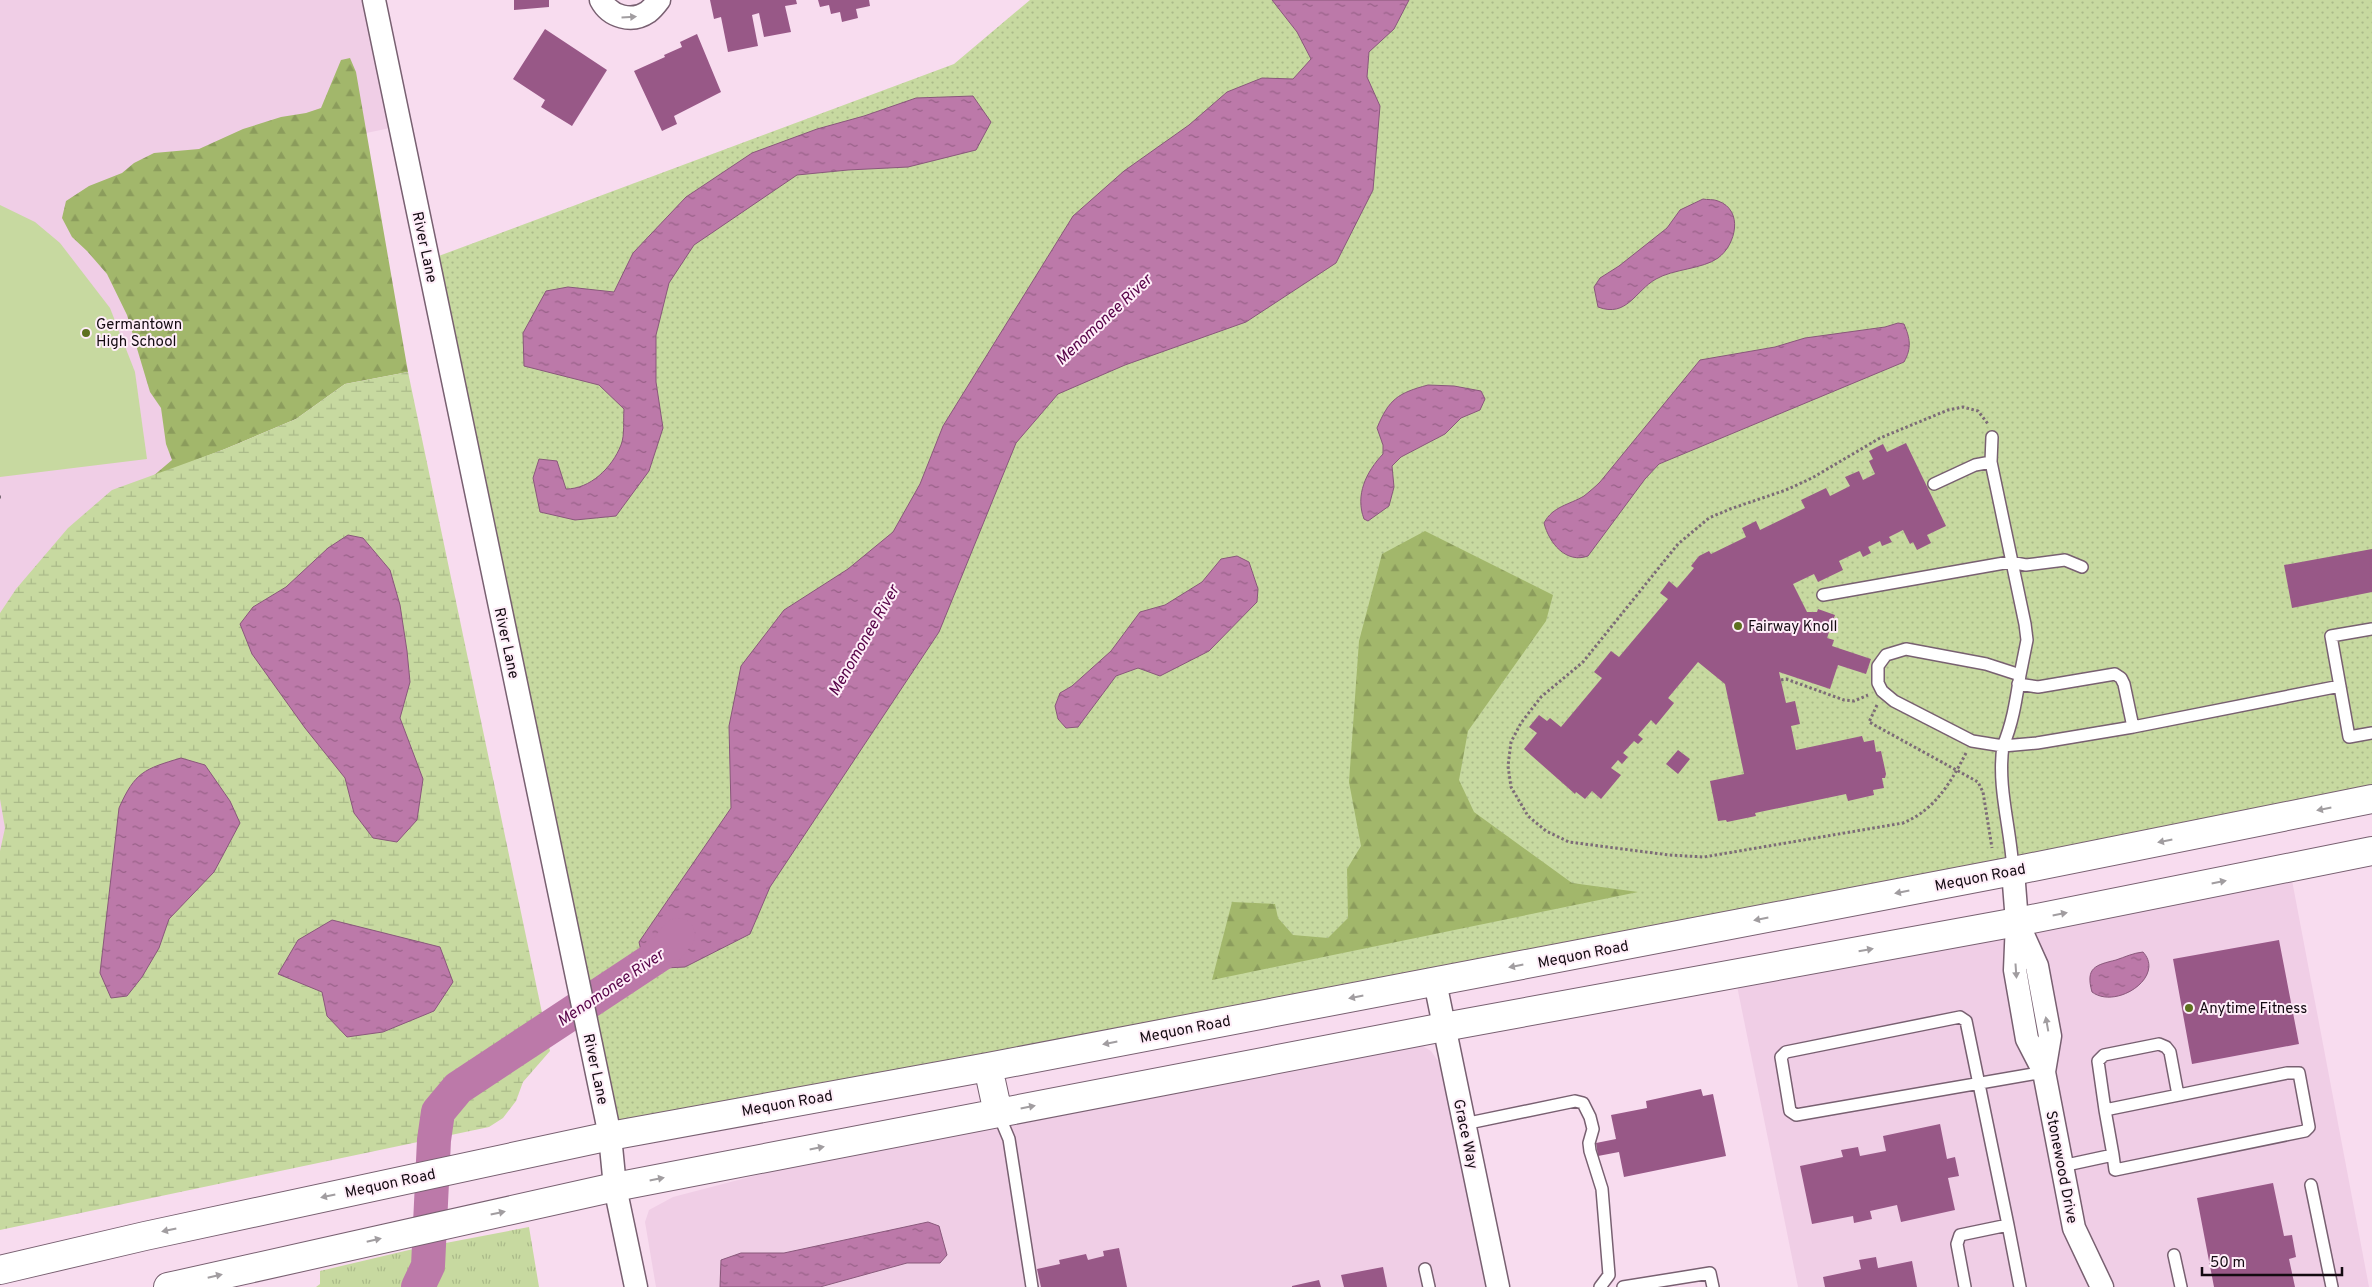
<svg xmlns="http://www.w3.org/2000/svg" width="2372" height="1287" font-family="Overpass,sans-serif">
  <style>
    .built { fill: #f0cee6 }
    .grass { fill: url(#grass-dots) }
    .forest { fill: url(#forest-firs) }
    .wetland { fill: url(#wetland-marsh) }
    .park { fill: url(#park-tufts) }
    .pitch { fill: #c7d9a0 }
    .water { fill: url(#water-ripples); stroke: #89587b }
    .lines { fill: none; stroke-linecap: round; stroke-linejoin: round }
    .river { stroke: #bc79a9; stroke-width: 34 }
    .building { fill: #985887 }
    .service-casing { stroke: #786071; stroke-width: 14 }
    .minor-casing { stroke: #786071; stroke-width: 25 }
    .primary-casing { stroke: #786071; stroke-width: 30 }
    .path { stroke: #7c6b77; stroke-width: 3; stroke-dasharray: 2.5 2.5; stroke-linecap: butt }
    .service { stroke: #fff; stroke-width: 11 }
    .minor { stroke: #fff; stroke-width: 22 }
    .primary { stroke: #fff; stroke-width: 28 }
    .oneway { fill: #a19da0 }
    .poi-dot { fill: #5d701f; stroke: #feedf8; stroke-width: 2 }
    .labels { text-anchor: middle; stroke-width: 4; stroke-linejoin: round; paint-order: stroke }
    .street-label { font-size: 15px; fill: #130a11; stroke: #feedf8 }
    .poi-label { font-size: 15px; fill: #130a11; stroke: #feedf8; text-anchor: start }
    .water-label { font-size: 16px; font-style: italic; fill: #570348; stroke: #feedf8 }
  </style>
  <defs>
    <pattern id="grass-dots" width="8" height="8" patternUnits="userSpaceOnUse" patternTransform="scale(1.25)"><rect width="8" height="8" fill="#c7d9a0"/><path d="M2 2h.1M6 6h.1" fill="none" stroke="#aab989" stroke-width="1.8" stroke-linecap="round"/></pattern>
    <pattern id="forest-firs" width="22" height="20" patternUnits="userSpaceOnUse" patternTransform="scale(1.25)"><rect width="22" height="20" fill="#a2b76b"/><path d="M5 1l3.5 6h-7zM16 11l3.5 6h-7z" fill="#8b9c5c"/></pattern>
    <pattern id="wetland-marsh" width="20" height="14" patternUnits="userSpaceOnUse" patternTransform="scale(1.25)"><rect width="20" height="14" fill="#c7d9a0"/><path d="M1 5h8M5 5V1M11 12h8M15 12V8" fill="none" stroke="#aab989"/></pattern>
    <pattern id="park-tufts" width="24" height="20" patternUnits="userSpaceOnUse" patternTransform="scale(1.25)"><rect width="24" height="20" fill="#c7d9a0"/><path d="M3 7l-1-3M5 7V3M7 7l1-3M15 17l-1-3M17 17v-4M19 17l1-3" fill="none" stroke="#aab989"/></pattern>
    <pattern id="water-ripples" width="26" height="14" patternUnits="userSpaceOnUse" patternTransform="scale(1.25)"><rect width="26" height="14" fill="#bc79a9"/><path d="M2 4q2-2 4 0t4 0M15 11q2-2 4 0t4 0" fill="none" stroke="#986188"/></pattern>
  </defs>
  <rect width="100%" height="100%" fill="#f8dcef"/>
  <path class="built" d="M0,0H374L400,126L140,180L204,486L0,932Z
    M2291,875L2369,1287H1798L1736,981Z
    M1421,1045L1431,1051L1440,1064L1488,1287H656L645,1222L649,1210L673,1197L799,1164Z"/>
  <path class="grass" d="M1030,0H2372V794L2010,857L1432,970L610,1136L428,260L954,64Z"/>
  <path class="forest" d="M350,58L356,72L408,372L345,384L296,419L225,449L152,477L172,460L166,444L161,408L150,392L127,315L107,274L87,251L72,237L62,218L66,201L89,186L122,173L134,163L154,153L199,149L243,129L281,117L306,113L321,108L341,60Z
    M1425,531L1553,595L1546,621L1468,731L1459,780L1474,812L1572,883L1638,892L1212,980L1232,902L1275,904L1278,918L1293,935L1328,938L1348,918L1347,869L1361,846L1349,782L1359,641L1382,554Z"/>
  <path class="wetland" d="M408,372L550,1051L523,1082L516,1101L503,1118L489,1127L0,1230V851L5,828L0,799V613L16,589L68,528L112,490L225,449L296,419L345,384Z"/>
  <path class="park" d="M529,1227L539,1287H316L320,1284V1271L409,1250Z"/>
  <path class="pitch" d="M0,205L35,222L60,243L110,308L135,372L147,459L0,477Z"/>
  <path class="water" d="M1272,0H1409L1394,29L1369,52L1367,77L1380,106L1373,190L1336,263L1246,322L1125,365L1058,394L1016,443L939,632L770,887L750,934L685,967L645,969L639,942L731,808L729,726L741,666L784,610L848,569L893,532L920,484L943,426L1073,216L1124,171L1189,125L1227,92L1262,78L1293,79L1311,59L1297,32Z
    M973,96L991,122L976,150L908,167L848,170L797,175L694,245L669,283L656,335V382L663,428L649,471L616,516L575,520L540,512L533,478L539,459L557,461L566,489C590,489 612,468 621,445C625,435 623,420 624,409L599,385L524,366L523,333L546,291L568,287L614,292L633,253L686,197L752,153L817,129L864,116L916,98Z
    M1703,199C1707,200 1714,199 1718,201C1744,210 1736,245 1718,258C1703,269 1673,269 1656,279C1635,291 1627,318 1598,307L1594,287L1600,278L1619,266L1667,228L1680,210Z
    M1898,323L1904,324C1910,338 1912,348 1904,362L1659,464L1645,479L1588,556C1566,564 1549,543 1544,523C1553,506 1569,505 1584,496C1589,492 1595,487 1600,482L1700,360L1775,347L1805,338L1885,327Z
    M1428,385L1454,386L1481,391L1485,399L1480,410L1461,418L1445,434L1401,457L1392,466L1394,487L1389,506L1368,521L1364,519C1355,495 1366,472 1383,454V445L1377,428C1389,399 1398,393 1428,385Z
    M348,535L363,538L390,570L400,605L407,651L410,682L400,718L423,779L417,820L397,842L373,838L354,813L345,778L305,728L252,654L240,624L253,607L286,587L328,548Z
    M1237,556L1249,562L1258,589L1257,602L1209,651L1160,676L1138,668L1116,676L1078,727L1066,728L1058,719L1055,706L1060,693L1072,686L1111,651L1140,612L1165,605L1202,582L1221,559Z
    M181,758L205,765L230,801L240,823L214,872L169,919L159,948L142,977L127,996L111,998L100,973L119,808C135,772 144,769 181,758Z
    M332,920L440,947L453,982L434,1011L383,1032L347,1037L327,1016L322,992L278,974L298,940Z
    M2143,952C2166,977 2116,1010 2092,992C2085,967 2096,965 2116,960C2125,957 2133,953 2143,952Z
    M928,1222L939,1226L947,1255L940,1263H907L820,1287H720L721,1260L741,1253H784Z"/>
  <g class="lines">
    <path class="river" d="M418,1287L428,1266L434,1140L438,1112L458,1088L664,952L678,935"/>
  </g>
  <path class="building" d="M514,0H549V7L514,10Z
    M710,0H796L797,4L785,6L791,32L764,37L759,13L752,15L758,46L728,52L721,17L714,19Z
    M818,0H869L870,6L856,9L858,18L842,22L840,12L831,14L829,5L820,7Z
    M545,29L607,70L572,126L541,107L545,100L513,79Z
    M697,34L721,92L674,116L677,124L662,131L634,71L665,57L664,55L682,47L680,42Z
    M1906,443L1946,526L1927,535L1931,543L1917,550L1913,542L1910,544L1903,530L1889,537L1892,542L1882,546L1880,541L1868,547L1871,553L1863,557L1860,551L1839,561L1843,570L1818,582L1814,574L1793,584L1807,612H1817L1818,609L1835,615L1827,638L1834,640L1832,646L1871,659L1866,674L1838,665L1830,689L1779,672L1786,703L1795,701L1800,724L1791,726L1796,750L1862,736L1864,742L1874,740L1876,752L1881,751L1886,774L1885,778H1882L1884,788L1873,790L1874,795L1848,801L1846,794L1755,813L1756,816L1727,822L1726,820L1718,821L1710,781L1744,774L1725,684L1698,662L1668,698L1674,703L1656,725L1651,720L1638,735L1643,739L1638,744L1634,741L1623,753L1628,757L1622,764L1618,760L1611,768L1621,775L1601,799L1592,791L1585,799L1576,792L1575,794L1524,749L1537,733L1529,727L1539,715L1547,721L1550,718L1561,727L1602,678L1594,672L1611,651L1619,657L1668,599L1660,593L1669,581L1677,588L1694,568L1691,566L1699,556L1709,551L1711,554L1746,537L1742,528L1756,521L1760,530L1805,508L1801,500L1826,488L1830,496L1850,486L1845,477L1859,471L1863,480L1875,474L1869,461L1873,459L1869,451L1883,444L1887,452Z
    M2372,549V592L2292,608L2284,565Z
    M1678,750L1690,759L1678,774L1666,764Z
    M2279,940L2299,1044L2192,1064L2173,959Z
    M1701,1089L1703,1096L1713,1094L1726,1156L1624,1177L1619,1152L1598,1156L1596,1143L1616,1139L1611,1115L1647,1108L1646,1101Z
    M1940,1124L1947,1159L1955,1157L1959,1176L1948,1178L1955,1210L1901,1222L1897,1205L1870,1211L1872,1219L1854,1223L1853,1216L1812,1224L1800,1166L1843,1157L1841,1150L1858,1147L1860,1156L1886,1151L1883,1136Z
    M2273,1183L2284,1236L2292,1235L2296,1257L2289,1259L2295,1287H2214L2197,1198Z
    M1119,1248L1127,1287H1041L1037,1269L1060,1264L1059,1260L1086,1254L1088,1260L1104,1256L1103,1251Z
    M1876,1257L1878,1268L1912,1261L1917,1287H1825L1823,1277L1861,1269L1859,1260Z
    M1383,1267L1387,1287H1344L1341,1275Z
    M1319,1280L1321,1287H1292V1286Z"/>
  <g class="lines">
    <g class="service-casing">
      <path id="service" d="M1992,437L1991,462L2025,624L2027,640L2020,675L1986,664L1906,649L1886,655L1878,666V683L1882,691L1894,701L1972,741L2003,746C1997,788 2011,829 2013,871
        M1934,484L1975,465L1991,462
        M1823,595L2010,562L2026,565L2065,560L2082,567
        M2372,629L2331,636L2349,737L2372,733
        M2018,684L2038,687L2115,674L2121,678L2124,684L2133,727L2037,743L2003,746C2013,722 2016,700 2020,675
        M2133,727L2340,686
        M2105,1110L2098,1061L2104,1055L2159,1044L2166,1047L2170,1052L2178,1095
        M998,1113L1009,1139L1032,1287
        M1464,1124L1575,1101L1583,1103L1590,1117L1593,1129L1589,1143L1590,1151L1602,1189L1609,1275L1600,1287
        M2062,1166L2113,1155L2115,1170L2305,1131L2309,1127L2299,1073H2287L2105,1110L2113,1155
        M2311,1185L2332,1287
        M2008,1225L2020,1287
        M2174,1255L2181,1287
        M1425,1269L1429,1287
        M1623,1287L1710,1273L1713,1287
        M1965,1287L1957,1244L1960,1235L2008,1225L1966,1021L1960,1017L1786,1052L1781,1057L1790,1111L1796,1115L2044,1072"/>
    </g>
    <g class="minor-casing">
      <path id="minor" d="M374,0L610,1136L615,1187L636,1287
        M601,0C610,17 632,23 648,12C652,9 656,4 659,0
        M2013,871L2017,922L2015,970L2027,1039L2044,1072L2074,1228L2102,1287
        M2019,926L2037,966L2050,1036L2044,1072
        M1435,982L1498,1287"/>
    </g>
    <g class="primary-casing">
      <path id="primary" d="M988,1067L998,1113
        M0,1270L145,1236L610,1136L988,1067L2013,871L2372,799
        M168,1287L615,1187L1444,1027L2017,922L2372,851"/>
    </g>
    <path class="path" d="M0,497H1
      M1781,680L1786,679L1844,700L1854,701L1868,695
      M1877,705L1869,722L1978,782L1983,792L1992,848
      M1966,753C1951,782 1935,810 1903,823L1704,857L1669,855L1569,842L1546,831L1528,816L1521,804L1511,787L1508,766L1511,742L1521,723L1541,697L1583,662L1678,544L1709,518L1730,509L1786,490L1812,478L1880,438L1948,410L1963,407L1978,411L1988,424"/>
    <use href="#service" class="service"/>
    <use href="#minor" class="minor"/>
    <use href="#primary" class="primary"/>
  </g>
  <defs><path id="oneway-solid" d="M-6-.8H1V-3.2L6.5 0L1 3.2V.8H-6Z" transform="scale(1.25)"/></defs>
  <g class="oneway">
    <use href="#oneway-solid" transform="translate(629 17) rotate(-4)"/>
    <use href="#oneway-solid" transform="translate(2324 809) rotate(169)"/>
    <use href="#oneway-solid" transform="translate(2165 841) rotate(169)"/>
    <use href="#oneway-solid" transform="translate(2219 882) rotate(-11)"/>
    <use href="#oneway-solid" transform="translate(1902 892) rotate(169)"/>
    <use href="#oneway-solid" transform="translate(2060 914) rotate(-11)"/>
    <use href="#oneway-solid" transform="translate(1761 919) rotate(169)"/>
    <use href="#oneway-solid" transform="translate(1866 950) rotate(-10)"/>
    <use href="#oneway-solid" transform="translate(1516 966) rotate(169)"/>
    <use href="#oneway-solid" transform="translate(2016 971) rotate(86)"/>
    <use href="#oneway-solid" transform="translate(1356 997) rotate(169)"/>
    <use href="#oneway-solid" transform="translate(2047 1024) rotate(-100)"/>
    <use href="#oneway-solid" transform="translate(1110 1043) rotate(169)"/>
    <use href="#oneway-solid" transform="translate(1028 1107) rotate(-11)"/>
    <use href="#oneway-solid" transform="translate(817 1148) rotate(-11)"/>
    <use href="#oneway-solid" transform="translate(657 1179) rotate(-11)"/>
    <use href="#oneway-solid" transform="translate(328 1196) rotate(168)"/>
    <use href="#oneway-solid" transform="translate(498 1213) rotate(-12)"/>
    <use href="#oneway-solid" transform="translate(169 1230) rotate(168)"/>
    <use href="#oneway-solid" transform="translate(374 1240) rotate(-13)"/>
    <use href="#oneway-solid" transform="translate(215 1276) rotate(-13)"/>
  </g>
  <g class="poi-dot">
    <circle cx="86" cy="333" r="5"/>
    <circle cx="1738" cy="626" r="5"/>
    <circle cx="2189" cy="1008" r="5"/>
  </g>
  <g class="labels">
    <g class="street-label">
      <text transform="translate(425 247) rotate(78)" y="5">River Lane</text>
      <text transform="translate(507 643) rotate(78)" y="5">River Lane</text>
      <text transform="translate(1980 877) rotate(-11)" y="5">Mequon Road</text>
      <text transform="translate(1583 954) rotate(-11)" y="5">Mequon Road</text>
      <text transform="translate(1185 1029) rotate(-11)" y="5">Mequon Road</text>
      <text transform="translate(596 1069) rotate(78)" y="5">River Lane</text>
      <text transform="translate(787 1103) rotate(-10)" y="5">Mequon Road</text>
      <text transform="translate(1466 1134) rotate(78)" y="5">Grace Way</text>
      <text transform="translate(2062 1167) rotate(79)" y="5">Stonewood Drive</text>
      <text transform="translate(390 1183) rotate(-12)" y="5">Mequon Road</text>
    </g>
    <g class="poi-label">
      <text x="96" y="329">Germantown<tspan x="96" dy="17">High School</tspan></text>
      <text x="1748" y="631">Fairway Knoll</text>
      <text x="2199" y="1013">Anytime Fitness</text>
    </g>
    <g class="water-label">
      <text transform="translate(1103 319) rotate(-43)" y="6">Menomonee River</text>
      <text transform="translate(863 640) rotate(-60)" y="6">Menomonee River</text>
      <text transform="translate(610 987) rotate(-34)" y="6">Menomonee River</text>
    </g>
  </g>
  <path d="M2202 1267v8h140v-8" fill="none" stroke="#130a11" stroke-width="2.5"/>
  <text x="2210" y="1267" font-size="15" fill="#130a11" stroke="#feedf8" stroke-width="4" paint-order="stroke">50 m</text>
</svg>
